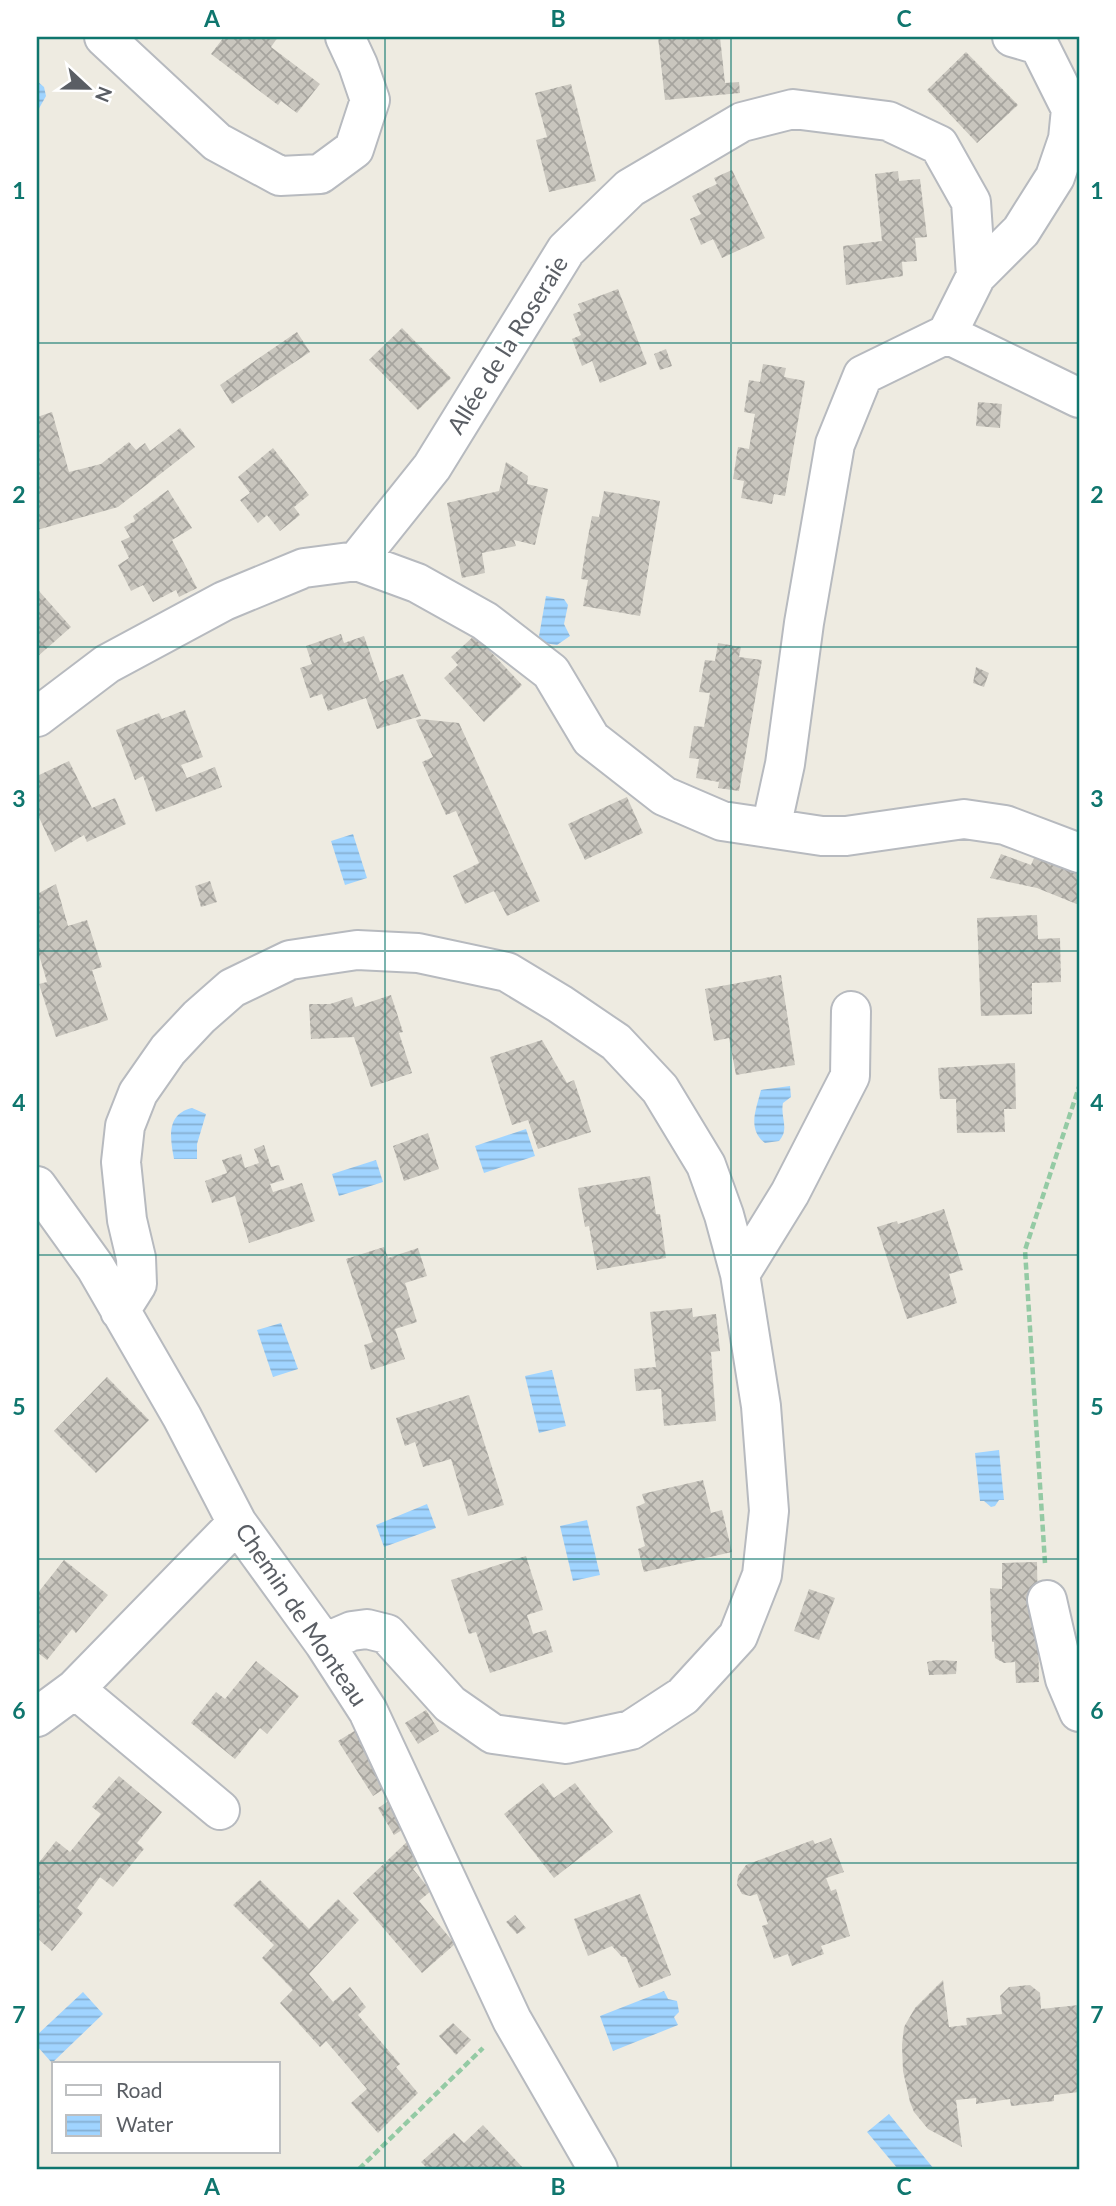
<svg xmlns="http://www.w3.org/2000/svg" width="1116" height="2206" font-family="Lato,sans-serif">
  <style>
    .water { fill: url(#water-rules) }
    .building { fill: url(#building-cross-hatch) }
    .lines { fill: none; stroke-linecap: round; stroke-linejoin: round }
    .street-casing { stroke: #b7babf; stroke-width: 42 }
    .path { stroke: #94caa4; stroke-width: 4.5; stroke-dasharray: 7 3.5; stroke-linecap: butt }
    .street { stroke: #fff; stroke-width: 38 }
    .grid { fill: none; stroke: #0f766e; stroke-width: 2; stroke-opacity: 0.55 }
    .labels { text-anchor: middle; stroke-width: 5; stroke-linejoin: round; paint-order: stroke }
    .street-label { font-size: 24px; fill: #5a5e64; stroke: #fff }
    .neatline { fill: none; stroke: #0f766e; stroke-width: 2.5 }
    .grid-label { font-size: 23px; text-anchor: middle; font-weight: bold; fill: #0f766e }
  </style>
  <defs>
    <pattern id="water-rules" width="6" height="5" patternUnits="userSpaceOnUse" patternTransform="scale(1.75)"><rect width="6" height="5" fill="#a0d4ff"/><path d="M0 2.5h6" fill="none" stroke="#85afd2"/></pattern>
    <pattern id="building-cross-hatch" width="8" height="8" patternUnits="userSpaceOnUse" patternTransform="scale(1.75)"><rect width="8" height="8" fill="#c9c6be"/><path d="M0 0l8 8M0 8l8-8" fill="none" stroke="#a6a49e"/></pattern>
  </defs>
  <rect width="100%" height="100%" fill="#eeebe1"/>
  <path class="water" d="M37,81L44,87L46,96L37,112Z
    M546,596L564,599L568,605L564,624L570,636L557,645L538,642Z
    M353,834L367,878L345,885L331,841Z
    M790,1086L791,1097L783,1103C780,1117 790,1129 779,1141L765,1143C747,1129 756,1110 761,1090Z
    M192,1108L206,1114L197,1144V1159H174C170,1138 166,1114 192,1108Z
    M526,1129L535,1156L484,1173L475,1146Z
    M376,1160L383,1182L339,1196L332,1174Z
    M281,1323L298,1369L273,1377L257,1330Z
    M552,1370L566,1426L539,1433L525,1376Z
    M999,1450L1004,1500H999L995,1506L991,1507L984,1501H980L975,1453Z
    M427,1504L436,1528L384,1547L376,1525Z
    M587,1520L600,1575L573,1581L560,1526Z
    M664,1991L668,1999L677,2001L679,2012L674,2017L678,2025L613,2051L600,2016Z
    M83,1992L103,2014L52,2063L37,2046V2035Z
    M889,2114L934,2169H898L867,2132Z"/>
  <path class="building" d="M224,37H278L271,47L320,84L297,113L281,101L278,105L211,54Z
    M658,37H720L725,83L739,82L740,93L665,100Z
    M966,52L1018,105L977,143L927,90Z
    M571,84L596,181L549,192L536,140L547,137L535,93Z
    M732,170L765,238L722,258L713,239L701,245L690,219L701,214L692,196L717,184L714,178Z
    M898,171L899,181L920,179L927,237L915,238L917,261L902,262L903,276L846,285L843,246L882,241L875,174Z
    M618,289L647,364L600,383L592,361L582,366L572,339L581,335L573,314L581,311L578,304Z
    M402,328L451,378L418,410L369,360Z
    M297,332L310,352L232,404L220,385Z
    M666,349L672,366L660,370L654,354Z
    M763,364L786,368L784,377L805,381L785,496L774,494L772,504L741,498L744,481L733,479L738,447L749,449L755,414L744,412L749,380L760,382Z
    M978,402L1002,404L1000,428L976,426Z
    M52,412L69,472L101,464L129,442L136,450L145,443L150,451L180,428L195,447L118,507L37,530V417Z
    M273,448L309,495L294,507L300,515L280,531L267,515L258,523L240,500L250,493L238,477Z
    M506,462L528,476L527,484L548,489L535,545L514,540L516,546L482,553L485,573L462,578L447,503L499,491Z
    M168,490L192,528L172,540L197,588L179,597L176,590L153,602L143,585L131,591L118,565L129,558L121,541L130,537L124,527L135,521L133,516Z
    M604,491L660,501L640,616L583,606L588,580L581,579L586,547L592,516L599,517Z
    M39,591L71,627L37,657V592Z
    M341,634L344,643L364,636L380,682L403,674L421,716L377,729L366,698L328,711L322,694L310,698L300,668L312,664L306,646Z
    M475,635L522,685L484,722L444,678L458,665L451,657Z
    M718,643L741,647L739,657L762,660L739,791L718,788L719,782L696,778L699,759L689,758L694,726L704,727L710,693L699,692L705,660L715,661Z
    M976,667L989,673L984,687L973,683Z
    M185,710L203,757L181,765L187,778L215,767L222,787L156,812L143,776L135,780L116,730L159,713L162,719Z
    M420,719L459,723L540,901L507,916L494,891L465,904L453,876L479,863L456,811L446,815L422,762L433,757L416,720Z
    M69,761L92,808L115,798L126,824L87,842L84,835L55,852L37,813V776Z
    M627,797L643,833L585,860L568,824Z
    M1037,851L1079,867V905L1037,888L990,878L1001,854L1031,865Z
    M210,881L217,902L201,907L195,886Z
    M56,884L68,926L87,920L102,967L92,970L108,1020L56,1037L39,984L47,982L37,948V894Z
    M1037,915L1038,939L1060,938L1061,982L1032,983V1014L981,1016L977,918Z
    M781,975L795,1065L736,1075L729,1038L714,1041L705,989Z
    M391,995L403,1032L399,1033L412,1073L371,1087L354,1037L311,1039L309,1004H330L352,997L355,1007Z
    M542,1040L567,1083L574,1080L591,1132L538,1149L528,1120L512,1125L490,1057Z
    M1015,1063L1016,1109H1004L1005,1132L957,1133L956,1099H940L938,1068Z
    M428,1133L439,1169L404,1181L393,1146Z
    M264,1145L271,1167L279,1165L284,1180L270,1184L273,1192L302,1183L315,1221L249,1243L235,1196L212,1203L205,1181L227,1173L222,1160L241,1154L245,1168L259,1163L254,1149Z
    M650,1176L656,1214H660L666,1258L597,1270L589,1226L585,1227L578,1188Z
    M944,1209L963,1270L949,1274L957,1303L907,1319L877,1227L897,1221L898,1224Z
    M384,1247L388,1258L418,1248L427,1276L405,1283L417,1322L395,1329L405,1359L371,1370L364,1345L373,1342L346,1259Z
    M692,1308L693,1317L716,1314L720,1351L711,1352L716,1421L664,1426L661,1389L636,1391L634,1369L656,1367L650,1312Z
    M107,1377L149,1420L96,1473L54,1431Z
    M469,1395L504,1505L468,1516L451,1459L423,1467L415,1442L405,1446L396,1418Z
    M703,1480L711,1513L722,1510L732,1552L644,1572L638,1549L645,1546L636,1507L645,1503L642,1494Z
    M526,1556L543,1610L527,1615L533,1634L546,1630L553,1652L490,1673L476,1632L469,1634L451,1580Z
    M64,1560L108,1595L76,1633L72,1629L47,1660L37,1652V1594Z
    M1037,1562L1039,1682L1016,1683L1015,1662L1004,1663L995,1658L994,1642H992L990,1588L1002,1589V1563Z
    M809,1589L835,1598L819,1640L794,1631Z
    M936,1660L957,1661L956,1674L929,1675L927,1662Z
    M256,1661L299,1696L267,1734L260,1728L235,1759L191,1723L216,1692L225,1699Z
    M426,1710L439,1731L418,1744L405,1723Z
    M356,1730L390,1785L373,1796L338,1741Z
    M119,1776L162,1812L137,1843L144,1849L113,1887L100,1877L77,1908L83,1913L52,1951L37,1938V1882L40,1877L37,1874V1865L56,1841L70,1852L101,1814L92,1807Z
    M543,1783L554,1798L575,1783L613,1832L554,1878L504,1814Z
    M396,1796L410,1825L394,1835L378,1808Z
    M411,1838L422,1860L413,1869L431,1891L419,1901L455,1944L422,1973L353,1893Z
    M831,1838L844,1872L826,1878L831,1891L836,1889L850,1936L821,1946L824,1954L792,1966L788,1954L774,1959L762,1926L768,1924L757,1894L750,1896L742,1894L737,1885L738,1876L746,1865L813,1840L815,1844Z
    M260,1880L309,1929L338,1899L359,1920L309,1974L333,2002L350,1987L366,2007L358,2015L400,2064L396,2067L418,2093L378,2133L351,2103L367,2089L326,2041L320,2047L280,2003L293,1990L262,1958L274,1945L233,1905Z
    M640,1894L671,1975L639,1988L626,1957H622L612,1946L588,1956L574,1919Z
    M515,1915L526,1928L517,1934L506,1922Z
    M943,1980L949,2027L967,2025L966,2018L1002,2014L1000,1996L1009,1987L1030,1985L1040,1993L1041,2009L1079,2005V2092L1054,2095V2101L1011,2106L1010,2099L976,2104V2098L956,2100L962,2147L928,2129L914,2112L910,2102L903,2071L902,2045L904,2027L915,2008Z
    M453,2023L471,2040L456,2055L439,2036Z
    M483,2125L524,2169H428L421,2162L454,2133L464,2143Z"/>
  <g class="lines">
    <g class="street-casing">
      <path id="street" d="M104,37L217,142L280,176L320,174L354,149L370,100L358,65L345,37
        M976,276L1021,231L1055,177L1068,139L1071,109L1039,45L1012,37
        M947,334L1079,398
        M357,561L417,583L485,621L551,672L591,739L664,796L722,821L822,836H846L964,819L1005,825L1079,853
        M37,717L107,664L224,601L304,568L357,561L432,467L566,250L630,188L742,122L793,109L888,121L939,145L971,202L976,276L947,334L863,375L835,444L804,623L785,764L771,828
        M37,1186L96,1268L182,1417L237,1523L324,1643L368,1711L512,2020L598,2169
        M740,1274L790,1193L850,1076L851,1011
        M120,1311L137,1284L136,1258L127,1220L121,1162L125,1126L138,1093L168,1050L199,1017L232,988L290,960L357,950L418,953L507,972L560,1004L616,1042L660,1089L706,1165L724,1215L740,1274L761,1406L769,1511L762,1575L738,1636L683,1696L631,1730L566,1744L493,1734L450,1704L387,1634L367,1629L352,1631L324,1643
        M1047,1600L1065,1679L1079,1712
        M75,1689L220,1810
        M37,1717L75,1689L237,1523"/>
    </g>
    <path class="path" d="M1045,1563L1025,1250L1079,1087
      M359,2169L483,2048"/>
    <use href="#street" class="street"/>
  </g>
  <path class="grid" d="M385,37V2169M731,37V2169M37,343H1079M37,647H1079M37,951H1079M37,1255H1079M37,1559H1079M37,1863H1079"/>
  <g class="labels">
    <g class="street-label">
      <text transform="translate(508 345) rotate(-58)" y="8">Allée de la Roseraie</text>
      <text transform="translate(301 1615) rotate(56)" y="8">Chemin de Monteau</text>
    </g>
  </g>
  <rect width="1116" height="2206" fill="none" stroke="#ffffff" stroke-width="77"/>
  <rect x="52" y="2062" width="228" height="91" fill="#ffffff" stroke="#bdbfc1" stroke-width="2"/>
  <rect x="66" y="2085" width="35" height="10" fill="#ffffff" stroke="#bdbfc1" stroke-width="2"/>
  <text x="116" y="2098" font-size="21" fill="#5a5e64">Road</text>
  <rect x="66" y="2115" width="35" height="21" fill="url(#water-rules)" stroke="#bdbfc1" stroke-width="2"/>
  <text x="116" y="2132" font-size="21" fill="#5a5e64">Water</text>
  <g transform="translate(88 88) rotate(112)" stroke="#ffffff" stroke-width="5" paint-order="stroke">
  <path d="M0-5L12 26L0 18L-12 26Z" fill="#5a5e64"/>
  <text y="-10" font-size="19" font-weight="bold" text-anchor="middle" fill="#5a5e64">N</text>
  </g>
  <rect x="38" y="38" width="1040" height="2130" class="neatline"/>
  <g class="grid-label">
    <text x="212" y="27">A</text>
    <text x="558" y="27">B</text>
    <text x="904" y="27">C</text>
    <text x="19" y="199">1</text>
    <text x="1097" y="199">1</text>
    <text x="19" y="503">2</text>
    <text x="1097" y="503">2</text>
    <text x="19" y="807">3</text>
    <text x="1097" y="807">3</text>
    <text x="19" y="1111">4</text>
    <text x="1097" y="1111">4</text>
    <text x="19" y="1415">5</text>
    <text x="1097" y="1415">5</text>
    <text x="19" y="1719">6</text>
    <text x="1097" y="1719">6</text>
    <text x="19" y="2023">7</text>
    <text x="1097" y="2023">7</text>
    <text x="212" y="2195">A</text>
    <text x="558" y="2195">B</text>
    <text x="904" y="2195">C</text>
  </g>
</svg>
